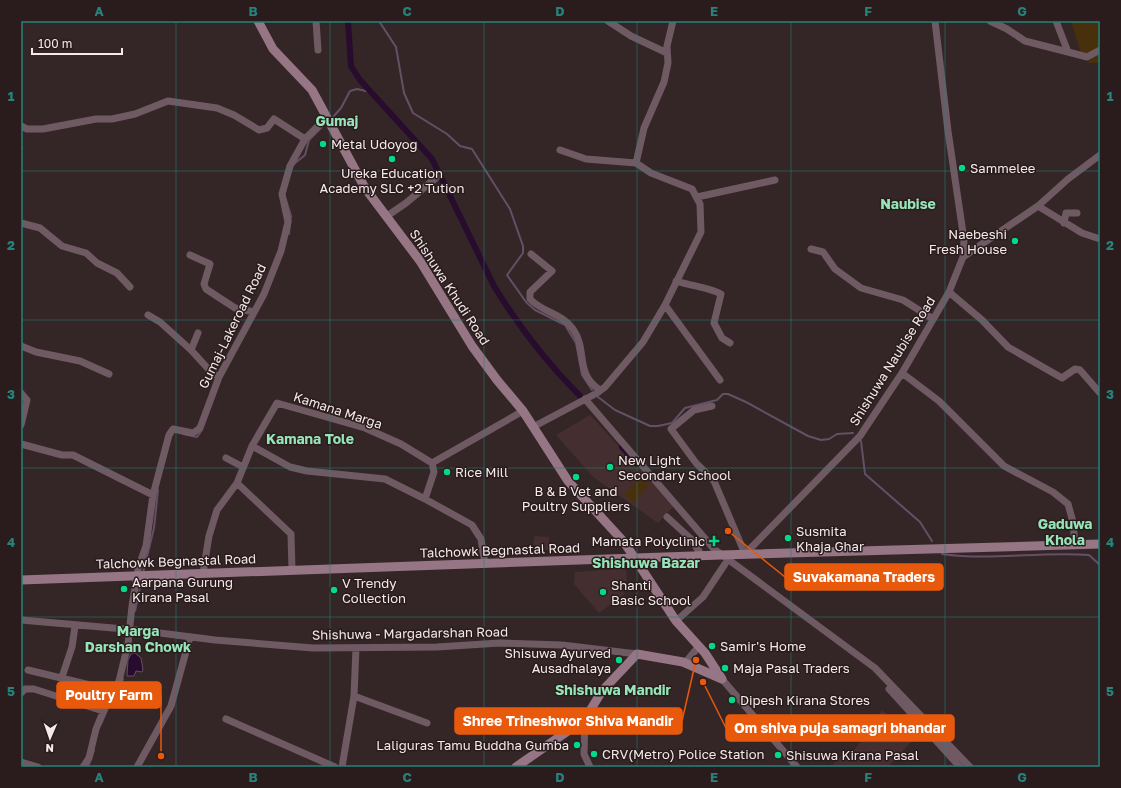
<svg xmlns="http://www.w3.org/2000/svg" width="1121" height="788" font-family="'Golos Text',sans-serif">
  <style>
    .built { fill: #442e2f }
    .green { fill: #48300c }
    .water { fill: #270c2e; stroke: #644f66 }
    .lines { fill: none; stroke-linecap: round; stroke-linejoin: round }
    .stream { stroke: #644f66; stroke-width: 2 }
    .canal { stroke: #270c2e; stroke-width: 6 }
    .street { stroke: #6f5a64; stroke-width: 7 }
    .secondary { stroke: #967585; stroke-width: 9 }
    .grid { fill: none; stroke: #26827a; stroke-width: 1; stroke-opacity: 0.55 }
    .poi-dot { fill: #02d98b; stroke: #2a1c1d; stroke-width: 1.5 }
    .labels { text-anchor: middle; stroke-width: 3; stroke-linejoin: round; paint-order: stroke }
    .poi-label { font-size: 13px; fill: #f4eaea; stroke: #2a1c1d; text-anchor: start }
    .street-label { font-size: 13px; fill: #f4eaea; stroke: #2a1c1d }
    .neighbourhood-label { font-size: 14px; font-weight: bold; fill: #96e5b8; stroke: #2a1c1d }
    .leader { fill: none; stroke: #e8590c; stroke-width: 1.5 }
    .callout-dot { fill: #e8590c; stroke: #2a1c1d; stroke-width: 1.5 }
    .callout { fill: #e8590c; stroke: #e8590c; stroke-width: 1.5 }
    .callout-label { font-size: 14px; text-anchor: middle; font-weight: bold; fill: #fff }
    .neatline { fill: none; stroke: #26827a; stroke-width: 1.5 }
    .grid-label { font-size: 13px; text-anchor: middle; font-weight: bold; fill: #26827a }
  </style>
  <rect width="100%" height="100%" fill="#342626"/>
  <path class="built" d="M590,415L674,506L658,523L593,477L556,435Z
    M534,536L549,537V550L533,549Z
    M626,568L627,580L619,585L625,594L599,613L574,584L575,572Z
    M882,710L915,738L888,767H831L841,756L845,759L856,748Z"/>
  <path class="green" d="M1071,21H1100V63H1090L1082,56Z
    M641,476L650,484L633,503L624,494Z"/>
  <path class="water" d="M135,653L141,658L143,670L142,672L136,671L134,676H127L128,660L131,654Z"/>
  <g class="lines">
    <path class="stream" d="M379,21L396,47L404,93L413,113L447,134L460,146L472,149L510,209L523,246V253L507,275L526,302L535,310L565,325L576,343L582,375L592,390
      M333,117L341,108L350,91L357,89L370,92
      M21,147L22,148
      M294,164L305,155L309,140L326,123
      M286,200L291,216L289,234
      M598,397L615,410L650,426H658L672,423L685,408L717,400L723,394H728L746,402L808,436L821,440L829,439L837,434L853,433
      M183,434L197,437L202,430
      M861,441L865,474L920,522L932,541
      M942,554C991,561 1041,551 1089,555L1100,565
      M143,573L154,528L158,490
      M135,611L142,579
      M114,696L120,688L123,679
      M101,724L108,708
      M88,767L94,750"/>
    <path class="canal" d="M348,21L351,66L360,80L432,159L494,286C519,327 547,363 580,396
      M622,447L637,464"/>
    <path class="street" d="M316,21L318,50
      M608,21L631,36L667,53
      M990,21L1007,29L1025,41L1068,52
      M1056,21L1068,52L1087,57L1100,50
      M21,126L27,129H43L96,119H112L135,114L168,101L217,108L234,115L259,130L267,128L274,119L305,139
      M560,150L586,159L636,163
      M636,163L644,128L664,82L668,63L667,46L673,21
      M697,197L775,180
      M1038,206L1082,233L1100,239
      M387,216L406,203L437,177
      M21,223L40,228L62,246L86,253L97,263L117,273L130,287
      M1064,223L1066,213H1077
      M811,249L823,252L835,269L861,288L903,300L933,319
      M531,254L552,271L530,292V299C542,312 563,314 573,329C588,350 574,373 600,390
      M190,255L210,264L204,284L206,289L235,308L254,312
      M963,257L1038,206L1068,179L1100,155
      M676,281C691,286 708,287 721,294L714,323L722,338L730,343
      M949,292L982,320L1008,347L1062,378L1075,369L1080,370L1100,393
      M665,305L720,380
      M148,315L160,322L191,350
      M198,333L191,350L212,373L219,377
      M21,346L36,352L80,361L109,374
      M902,373L939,401L1004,466L1053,492L1068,504L1073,522L1075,545
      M21,393L27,400L21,425
      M585,399L714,549L875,668L970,767
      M712,406L694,410L671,429L696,463L714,481L745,554L860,436L902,373L949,292L963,257L964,240L948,131L935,21
      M533,427L597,393L605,387L643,342L665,305L701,232L700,204L692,189L651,173L636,163
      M21,444L62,455H73L153,495
      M252,446L290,467L307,471L385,479L425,499L472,525L481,539L485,564
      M226,458L243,467
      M425,499L434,472L432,463
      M667,517L691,539L702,556
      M292,570L291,534L237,483L252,446L277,403L365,428L401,444L432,463L523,411
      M203,573L209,536L217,510L237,483
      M21,620L136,630L215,640L313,648L437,647L500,643L562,645L637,654
      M676,621L703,597L725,564
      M685,663L699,646
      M28,670L90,685
      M62,677L72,647L75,626
      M722,679L797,767
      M889,689L960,767
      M21,693L25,689H34L103,711
      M354,696L427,723
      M226,719L335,767
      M585,719L584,754L590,767
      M21,762L38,767
      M83,767L89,758L96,729L108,700L119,681L128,644L132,606L138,569L146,546L153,495L169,435L173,429L193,433L200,428L219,377L264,294L281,251L288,222L282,194L290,166L305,139L327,117
      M137,767L171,706L190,637
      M342,767L354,696L356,648"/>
    <path class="secondary" d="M258,21L273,49L312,90L365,188L420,261L472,346L497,380L523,411L568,481L624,542L676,621L705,653L722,679
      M21,580L721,555L1100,544
      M516,767L585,719L602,691L637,654L683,662L722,679"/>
  </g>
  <path class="grid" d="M176,21V767M330,21V767M484,21V767M637,21V767M791,21V767M945,21V767M21,171H1100M21,320H1100M21,468H1100M21,617H1100"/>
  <g class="poi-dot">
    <circle cx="323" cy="144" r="4"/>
    <circle cx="392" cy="159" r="4"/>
    <circle cx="962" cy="168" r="4"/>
    <circle cx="1015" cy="241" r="4"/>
    <circle cx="610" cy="467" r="4"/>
    <circle cx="447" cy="472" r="4"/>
    <circle cx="576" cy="477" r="4"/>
    <circle cx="788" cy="538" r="4"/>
    <path d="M712 535h4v4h4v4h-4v4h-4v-4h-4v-4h4z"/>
    <circle cx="124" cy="589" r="4"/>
    <circle cx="334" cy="590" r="4"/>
    <circle cx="603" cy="592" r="4"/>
    <circle cx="712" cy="646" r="4"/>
    <circle cx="619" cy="660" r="4"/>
    <circle cx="725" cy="668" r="4"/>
    <circle cx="732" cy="700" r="4"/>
    <circle cx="577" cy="745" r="4"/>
    <circle cx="594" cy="754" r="4"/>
    <circle cx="778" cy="755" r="4"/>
  </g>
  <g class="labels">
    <g class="poi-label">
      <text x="331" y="149">Metal Udoyog</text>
      <text x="970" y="173">Sammelee</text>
      <text x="392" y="178" text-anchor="middle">Ureka Education<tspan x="392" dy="15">Academy SLC +2 Tution</tspan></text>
      <text x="1007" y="239" text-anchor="end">Naebeshi<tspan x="1007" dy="15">Fresh House</tspan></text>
      <text x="618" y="465">New Light<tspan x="618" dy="15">Secondary School</tspan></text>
      <text x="455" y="477">Rice Mill</text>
      <text x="576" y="496" text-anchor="middle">B &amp; B Vet and<tspan x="576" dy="15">Poultry Suppliers</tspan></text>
      <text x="796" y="536">Susmita<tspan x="796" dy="15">Khaja Ghar</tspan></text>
      <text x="705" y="546" text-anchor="end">Mamata Polyclinic</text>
      <text x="132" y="587">Aarpana Gurung<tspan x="132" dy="15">Kirana Pasal</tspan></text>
      <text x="342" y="588">V Trendy<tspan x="342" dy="15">Collection</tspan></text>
      <text x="611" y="590">Shanti<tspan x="611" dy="15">Basic School</tspan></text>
      <text x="720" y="651">Samir's Home</text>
      <text x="611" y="658" text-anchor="end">Shisuwa Ayurved<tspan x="611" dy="15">Ausadhalaya</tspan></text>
      <text x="733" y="673">Maja Pasal Traders</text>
      <text x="740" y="705">Dipesh Kirana Stores</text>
      <text x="569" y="750" text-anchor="end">Laliguras Tamu Buddha Gumba</text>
      <text x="602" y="759">CRV(Metro) Police Station</text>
      <text x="786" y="760">Shisuwa Kirana Pasal</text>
    </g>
    <g class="street-label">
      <text transform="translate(450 287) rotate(57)" y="5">Shishuwa Khudi Road</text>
      <text transform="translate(232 326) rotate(-64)" y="5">Gumaj-Lakeroad Road</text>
      <text transform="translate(892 361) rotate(-58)" y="5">Shishuwa Naubise Road</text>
      <text transform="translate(338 410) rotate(18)" y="5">Kamana Marga</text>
      <text transform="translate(500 550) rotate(-2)" y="5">Talchowk Begnastal Road</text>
      <text transform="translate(176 561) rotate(-2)" y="5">Talchowk Begnastal Road</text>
      <text transform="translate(410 633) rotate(-1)" y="5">Shishuwa - Margadarshan Road</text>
    </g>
    <g class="neighbourhood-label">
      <text x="337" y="126">Gumaj</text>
      <text x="908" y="209">Naubise</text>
      <text x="310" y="444">Kamana Tole</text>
      <text x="1065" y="529">Gaduwa<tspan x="1065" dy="16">Khola</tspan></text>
      <text x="646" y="568">Shishuwa Bazar</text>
      <text x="138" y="636">Marga<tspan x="138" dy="16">Darshan Chowk</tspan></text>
      <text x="613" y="695">Shishuwa Mandir</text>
    </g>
  </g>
  <path class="leader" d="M728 531L785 577M161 756L161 695M696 660L682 721M703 682L726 728"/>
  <g class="callout-dot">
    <circle cx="728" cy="531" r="4"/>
    <circle cx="161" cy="756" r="4"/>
    <circle cx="696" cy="660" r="4"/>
    <circle cx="703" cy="682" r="4"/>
  </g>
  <g class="callout">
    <rect x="785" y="564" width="158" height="26" rx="4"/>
    <rect x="57" y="682" width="104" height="26" rx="4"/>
    <rect x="455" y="708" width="227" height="26" rx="4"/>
    <rect x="726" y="715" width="228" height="26" rx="4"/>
  </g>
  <g class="callout-label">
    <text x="864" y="582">Suvakamana Traders</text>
    <text x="109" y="700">Poultry Farm</text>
    <text x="568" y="726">Shree Trineshwor Shiva Mandir</text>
    <text x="840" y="733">Om shiva puja samagri bhandar</text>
  </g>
  <rect width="1121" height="788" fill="none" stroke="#2a1c1d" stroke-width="44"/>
  <g transform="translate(50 738) rotate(182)" stroke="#2a1c1d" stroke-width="3" paint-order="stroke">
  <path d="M0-3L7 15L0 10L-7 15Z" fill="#f4eaea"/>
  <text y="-6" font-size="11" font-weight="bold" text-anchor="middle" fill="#f4eaea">N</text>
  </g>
  <path d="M32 48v6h90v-6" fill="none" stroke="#f4eaea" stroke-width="2"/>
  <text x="38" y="48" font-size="12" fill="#f4eaea" stroke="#2a1c1d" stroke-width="3" paint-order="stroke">100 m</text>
  <rect x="22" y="22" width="1077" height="744" class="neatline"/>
  <g class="grid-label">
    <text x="99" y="16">A</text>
    <text x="253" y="16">B</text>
    <text x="407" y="16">C</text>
    <text x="560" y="16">D</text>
    <text x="714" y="16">E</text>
    <text x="868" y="16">F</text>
    <text x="1022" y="16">G</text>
    <text x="11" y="101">1</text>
    <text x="1110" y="101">1</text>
    <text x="11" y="250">2</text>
    <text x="1110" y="250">2</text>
    <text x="11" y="399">3</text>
    <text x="1110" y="399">3</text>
    <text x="11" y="547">4</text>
    <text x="1110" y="547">4</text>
    <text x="11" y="696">5</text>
    <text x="1110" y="696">5</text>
    <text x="99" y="782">A</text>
    <text x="253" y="782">B</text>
    <text x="407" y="782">C</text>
    <text x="560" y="782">D</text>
    <text x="714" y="782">E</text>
    <text x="868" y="782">F</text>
    <text x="1022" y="782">G</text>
  </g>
</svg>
